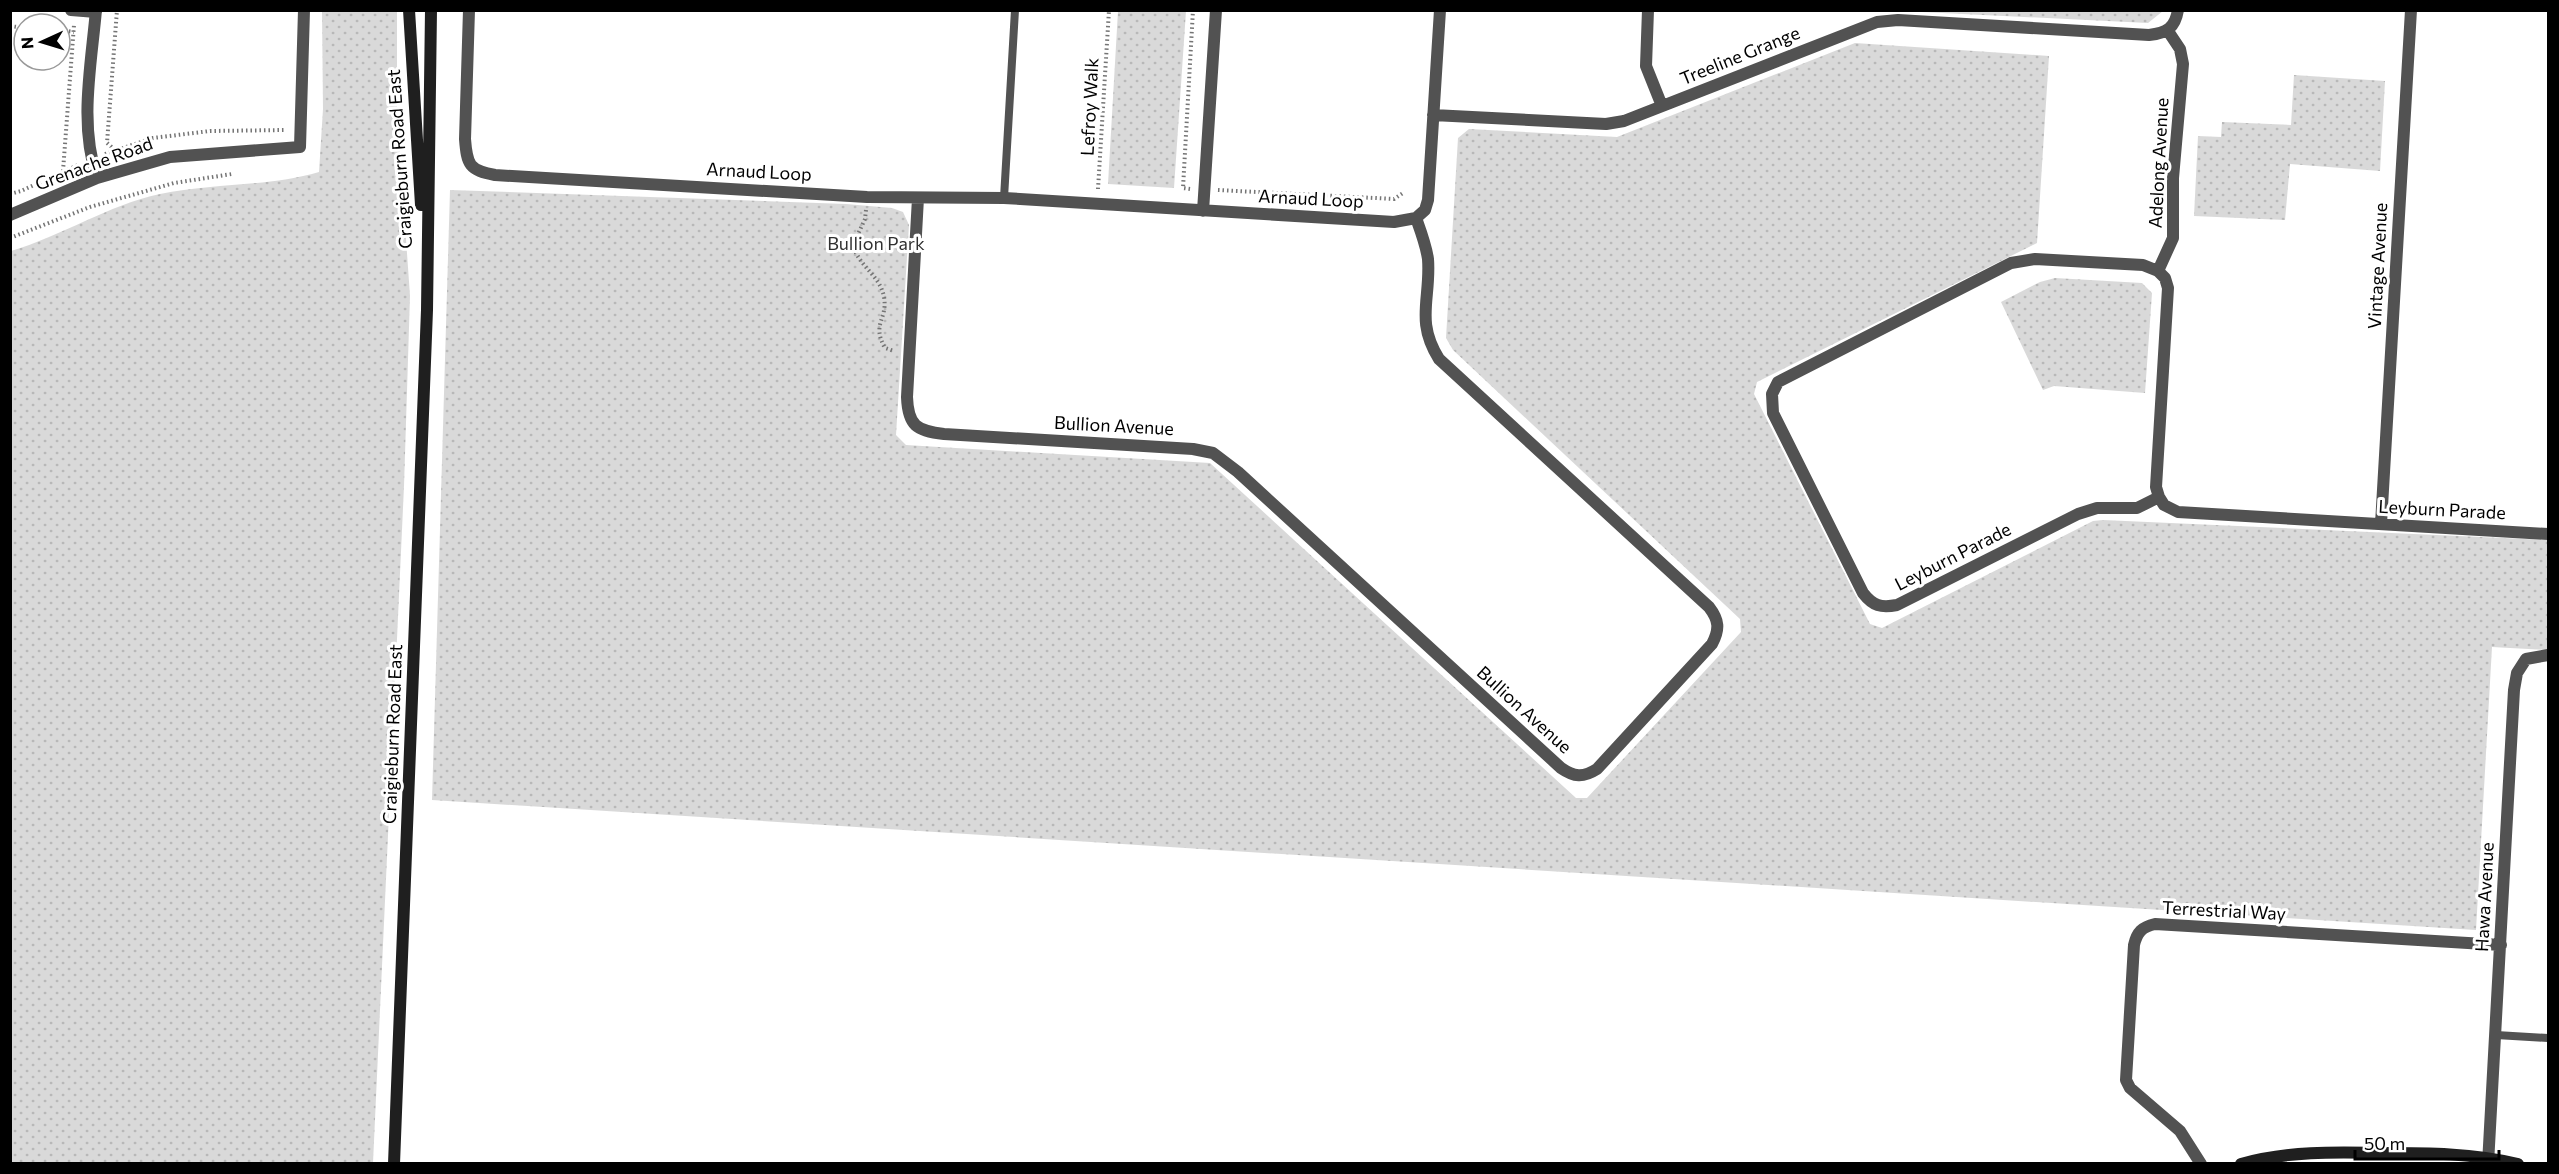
<svg xmlns="http://www.w3.org/2000/svg" width="2559" height="1174" font-family="Commissioner,sans-serif">
  <style>
    .green { fill: url(#green-dots) }
    .lines { fill: none; stroke-linecap: round; stroke-linejoin: round }
    .path { stroke: #747474; stroke-width: 4; stroke-dasharray: 1.5 3; stroke-linecap: butt }
    .lane { stroke: #525252; stroke-width: 8 }
    .street { stroke: #525252; stroke-width: 12 }
    .secondary { stroke: #1f1f1f; stroke-width: 12 }
    .labels { text-anchor: middle; stroke-width: 6; stroke-linejoin: round; paint-order: stroke }
    .street-label { font-size: 18px; fill: #000; stroke: #fff }
    .park-label { font-size: 18px; fill: #303030; stroke: #fff }
  </style>
  <defs>
    <pattern id="green-dots" width="8" height="8" patternUnits="userSpaceOnUse" patternTransform="scale(1.5)"><rect width="8" height="8" fill="#d9d9d9"/><path d="M2 2h.1M6 6h.1" fill="none" stroke="#b8b8b8" stroke-width="1.8" stroke-linecap="round"/></pattern>
  </defs>
  <rect width="100%" height="100%" fill="#fff"/>
  <path class="green" d="M322,11H397V111L410,296L404,486L373,1163H11V251C62,236 108,205 160,194C213,183 268,187 319,172L323,109Z
    M1118,11H1186L1174,188L1108,184Z
    M1901,11H2163L2148,23Z
    M1855,43L2049,56L2037,243L1757,382L1754,394L1870,624L1882,628L2093,521L2103,520L2548,540V650L2492,647L2476,930L432,800L450,190L846,204L892,208L903,212L909,225L896,435L906,445L1210,463L1576,798H1587L1741,632L1740,619L1453,350L1446,338L1458,138L1469,129L1617,137Z
    M2294,75L2385,81L2380,171L2290,164L2285,220L2194,216L2198,136L2221,137L2222,122L2291,125Z
    M2055,278L2142,283L2152,293L2145,393L2054,386L2043,390L2001,302L2040,282Z"/>
  <g class="lines">
    <path class="path" d="M10,26L24,28
      M60,30L74,32
      M115,150L107,143L117,10
      M105,154L153,138L210,131L286,130
      M63,171L74,25
      M1098,189L1109,10
      M1190,189L1183,188L1193,10
      M1218,190L1394,199L1403,193
      M10,194L21,191L78,165
      M866,210L865,219L853,245C859,267 880,275 884,297C888,320 871,323 885,348L894,351
      M10,238L90,207L174,183L232,174"/>
    <path class="lane" d="M1004,198L1015,10
      M2496,1035L2548,1038"/>
    <path class="street" d="M71,10L96,12
      M96,10C91,67 79,124 97,178
      M469,10L465,139C467,165 469,170 495,175L867,197L1004,198L1394,222L1416,218
      M1648,10L1646,66L1662,106
      M1433,115L1606,124L1624,121L1877,22L1898,20L2149,35C2167,33 2175,28 2178,10
      M918,198L907,397C908,426 917,431 944,434L1193,449L1213,453L1238,472L1561,768C1574,777 1583,778 1597,769L1712,644C1720,629 1719,620 1709,607L1439,359C1415,321 1431,299 1428,259C1426,245 1421,232 1416,218L1425,210L1428,200L1440,10
      M1203,211L1216,10
      M10,215L97,178L170,157L300,147L304,10
      M2158,271L2143,265L2035,259L2011,263L1778,382L1772,394L1773,413L1863,593C1873,606 1881,608 1897,605L2078,514L2097,508H2137L2159,497L2164,505L2178,512L2548,534
      M2159,497L2156,487L2168,288L2165,278L2158,271L2173,238V178L2183,64L2180,49L2168,31
      M2381,524L2411,10
      M2201,1164L2180,1131L2130,1088L2126,1080L2134,945C2137,932 2142,927 2155,924L2501,945
      M2488,1164L2514,690L2517,673L2526,659L2548,655"/>
    <path class="secondary" d="M409,10L421,205
      M394,1164L427,310L431,10
      M2241,1164C2287,1151 2334,1152 2381,1153C2427,1153 2473,1153 2518,1164"/>
  </g>
  <g class="labels">
    <g class="street-label">
      <text transform="translate(1740 56) rotate(-22)" y="6">Treeline Grange</text>
      <text transform="translate(1090 107) rotate(-87)" y="6">Lefroy Walk</text>
      <text transform="translate(400 159) rotate(-94)" y="6">Craigieburn Road East</text>
      <text transform="translate(2159 163) rotate(-87)" y="6">Adelong Avenue</text>
      <text transform="translate(94 164) rotate(-20)" y="6">Grenache Road</text>
      <text transform="translate(759 172) rotate(3)" y="6">Arnaud Loop</text>
      <text transform="translate(1311 199) rotate(3)" y="6">Arnaud Loop</text>
      <text transform="translate(2378 266) rotate(-87)" y="6">Vintage Avenue</text>
      <text transform="translate(1114 426) rotate(3)" y="6">Bullion Avenue</text>
      <text transform="translate(2442 510) rotate(3)" y="6">Leyburn Parade</text>
      <text transform="translate(1953 557) rotate(-27)" y="6">Leyburn Parade</text>
      <text transform="translate(1524 710) rotate(42)" y="6">Bullion Avenue</text>
      <text transform="translate(393 734) rotate(-88)" y="6">Craigieburn Road East</text>
      <text transform="translate(2485 897) rotate(-87)" y="6">Hawa Avenue</text>
      <text transform="translate(2224 911) rotate(3)" y="6">Terrestrial Way</text>
    </g>
    <g class="park-label">
      <text x="876" y="250">Bullion Park</text>
    </g>
  </g>
  <rect width="2559" height="1174" fill="none" stroke="#000000" stroke-width="24"/>
  <g transform="translate(42 42) rotate(266)"><circle r="28" fill="#ffffff" stroke="#999999" stroke-width="1.5"/>
  <path d="M0-4.5L10 22L0 15L-10 22Z" fill="#000000"/>
  <text y="-9" font-size="16" font-weight="bold" text-anchor="middle" fill="#000000">N</text>
  </g>
  <path d="M2355 1150v9h144v-9" fill="none" stroke="#000000" stroke-width="3"/>
  <text x="2364" y="1150" font-size="18" fill="#000000" stroke="#ffffff" stroke-width="4.5" paint-order="stroke">50 m</text>
</svg>
